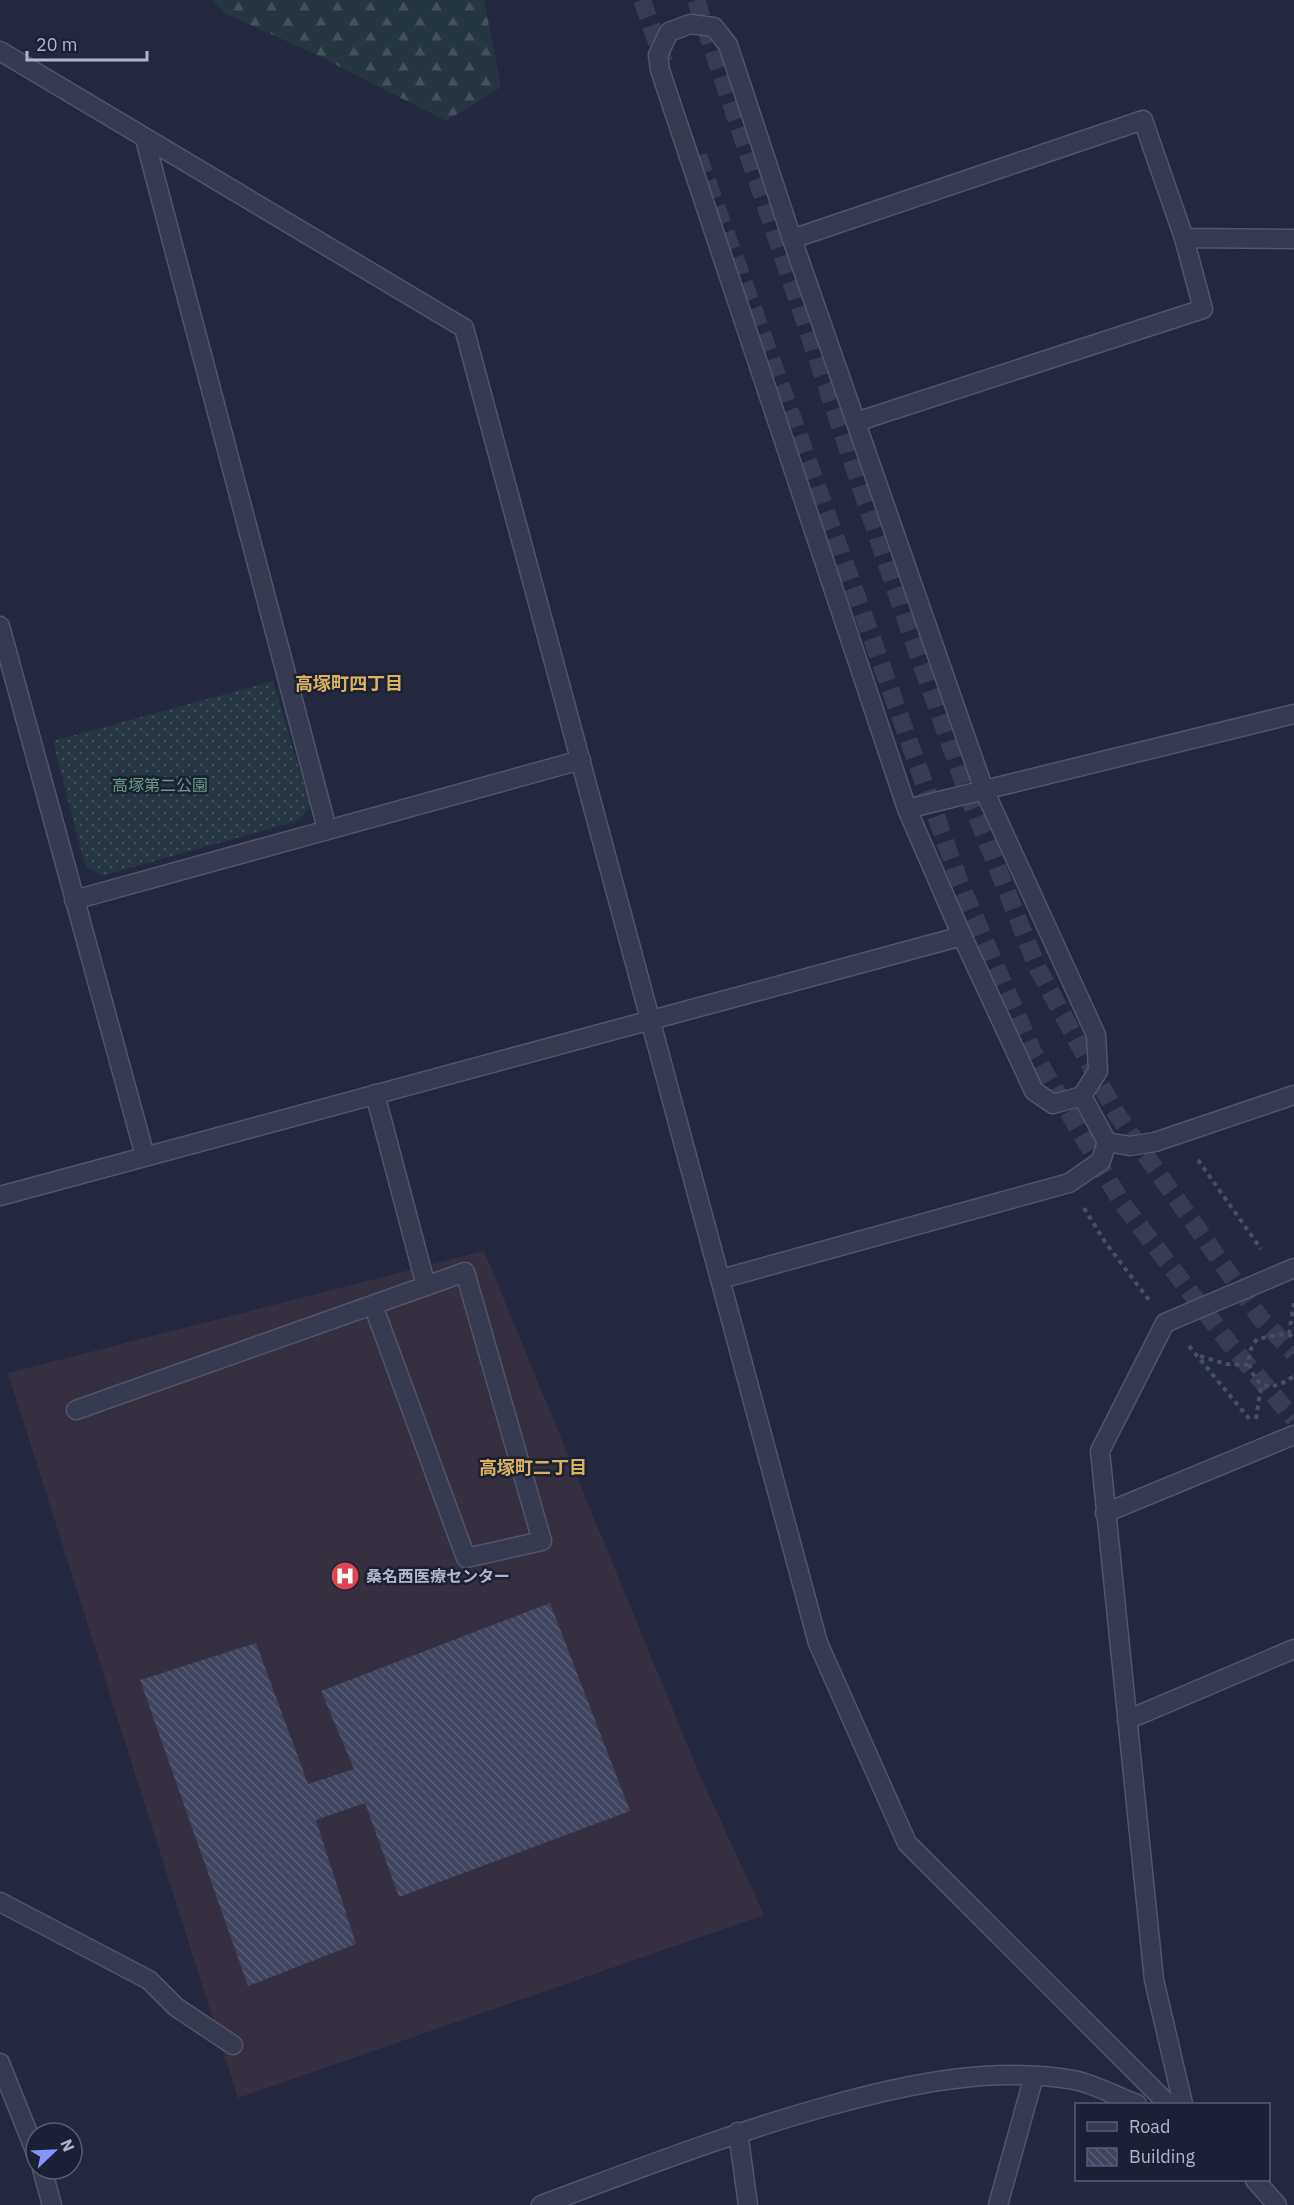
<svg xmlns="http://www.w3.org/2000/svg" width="1294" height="2205" font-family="'IBM Plex Sans','Noto Sans JP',sans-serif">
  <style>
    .medical { fill: #362f40 }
    .grass { fill: url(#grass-dots) }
    .forest { fill: url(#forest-firs) }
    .building { fill: url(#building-back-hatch) }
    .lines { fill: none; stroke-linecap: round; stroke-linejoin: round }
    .secondary-tunnel { stroke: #393d54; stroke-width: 18; stroke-dasharray: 18 9; stroke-linecap: butt }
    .lane-casing { stroke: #52566a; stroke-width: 21 }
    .street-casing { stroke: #52566a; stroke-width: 21 }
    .path { stroke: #43535d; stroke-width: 4; stroke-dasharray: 4.5 4.5; stroke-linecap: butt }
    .lane { stroke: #373b4f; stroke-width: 18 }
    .street { stroke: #373b4f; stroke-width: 18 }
    .labels { text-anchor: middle; stroke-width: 5; stroke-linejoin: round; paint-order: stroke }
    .park-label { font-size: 16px; fill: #699c82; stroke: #1c2034 }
    .poi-label { font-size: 16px; font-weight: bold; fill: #b3b6ca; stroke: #1c2034; text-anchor: start }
    .neighbourhood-label { font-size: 18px; font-weight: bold; fill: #dab35e; stroke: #1c2034 }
  </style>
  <defs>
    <pattern id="grass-dots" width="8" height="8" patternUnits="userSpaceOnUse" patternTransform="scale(1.5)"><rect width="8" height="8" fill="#253640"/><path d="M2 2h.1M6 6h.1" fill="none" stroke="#42515a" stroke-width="1.8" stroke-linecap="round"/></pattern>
    <pattern id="forest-firs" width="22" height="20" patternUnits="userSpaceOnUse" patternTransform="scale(1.5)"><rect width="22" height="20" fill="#253640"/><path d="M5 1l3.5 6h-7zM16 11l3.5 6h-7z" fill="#42515a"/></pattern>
    <pattern id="building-back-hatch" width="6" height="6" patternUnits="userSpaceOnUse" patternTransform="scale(1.5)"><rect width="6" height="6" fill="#3f445f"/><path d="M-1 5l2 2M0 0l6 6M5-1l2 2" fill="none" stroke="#585d75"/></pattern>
  </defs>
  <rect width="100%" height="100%" fill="#23283f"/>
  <path class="medical" d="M484,1251L701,1778L764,1915L238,2098L8,1373Z"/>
  <path class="grass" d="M273,681L310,805L300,820L101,876L85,865L53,741Z"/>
  <path class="forest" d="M212,0H484L501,87L446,121L315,54L226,14Z"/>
  <path class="building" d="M550,1603L630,1811L399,1897L365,1803L316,1820L356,1944L248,1986L140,1680L256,1643L308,1784L354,1769L321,1691Z"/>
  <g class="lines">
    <path class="secondary-tunnel" d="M642,0L664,62
      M696,0L902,609L967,792L1038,969L1116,1113L1261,1319L1294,1353
      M698,156L960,883L1033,1052L1122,1203L1229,1343L1294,1419"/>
    <g class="lane-casing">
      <path id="lane" d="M373,1305L466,1558L542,1541L465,1272L426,1286L375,1094
        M76,1410L426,1286
        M0,1902L149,1980L176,2007L233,2045"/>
    </g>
    <g class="street-casing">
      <path id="street" d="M690,24L714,27L728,45L792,239L984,790L1096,1035L1098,1071L1082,1096L1053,1104L1034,1091L962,936L907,809L660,70L658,55L669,32Z
        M0,51L464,328L818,1643L907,1843L1168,2104
        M145,139L327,829
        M1184,238L1294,239
        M792,239L1143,120L1184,238L1203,309L856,422
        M0,626L145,1156
        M907,809L1294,714
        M74,900L581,760
        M1107,1142L1130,1146L1155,1142L1294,1095
        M0,1196L962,936
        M721,1279L1069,1183L1101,1161L1107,1142L1082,1096
        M1105,1513L1294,1435
        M1127,1720L1294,1649
        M0,2063L36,2153
        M1183,2104L1154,1980L1100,1451L1165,1323L1294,1268
        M738,2132L748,2205
        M42,2169L52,2205
        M1255,2180L1277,2205
        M541,2205C636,2170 730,2133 828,2106C907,2084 991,2066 1074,2080C1095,2084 1117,2097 1137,2104
        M998,2205L1034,2076"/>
    </g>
    <path class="path" d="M1198,1160L1261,1249
      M1084,1208L1105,1242L1149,1300
      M1294,1303L1289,1333L1257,1339C1244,1357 1247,1368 1261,1385C1276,1388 1282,1384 1294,1376
      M1289,1333L1294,1340
      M1189,1346L1251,1421
      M1200,1356L1226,1364L1248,1365
      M1256,1419L1261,1385"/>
    <use href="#lane" class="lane"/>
    <use href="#street" class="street"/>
  </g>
  <defs>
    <g id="hospital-disc" transform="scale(1.5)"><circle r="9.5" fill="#e0444e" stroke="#1c2034"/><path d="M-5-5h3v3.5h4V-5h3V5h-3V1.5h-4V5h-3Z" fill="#fff"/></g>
  </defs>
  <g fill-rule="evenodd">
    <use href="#hospital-disc" x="345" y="1576"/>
  </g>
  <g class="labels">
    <g class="park-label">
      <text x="160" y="791">高塚第二公園</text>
    </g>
    <g class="poi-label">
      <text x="366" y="1582">桑名西医療センター</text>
    </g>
    <g class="neighbourhood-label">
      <text x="349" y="690">高塚町四丁目</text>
      <text x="533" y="1474">高塚町二丁目</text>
    </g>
  </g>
  <rect x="1075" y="2103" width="195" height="78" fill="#1c2034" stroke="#585c70" stroke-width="1.5"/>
  <rect x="1087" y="2122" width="30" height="9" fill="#373b4f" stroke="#585c70" stroke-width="1.5"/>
  <text x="1129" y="2133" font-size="18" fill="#b3b6ca">Road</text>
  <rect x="1087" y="2148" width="30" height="18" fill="url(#building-back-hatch)" stroke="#585c70" stroke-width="1.5"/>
  <text x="1129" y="2163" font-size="18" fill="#b3b6ca">Building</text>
  <g transform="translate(54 2151) rotate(67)"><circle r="28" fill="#1c2034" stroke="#585c70" stroke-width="1.5"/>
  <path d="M0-4.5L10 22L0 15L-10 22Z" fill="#8595fd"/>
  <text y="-9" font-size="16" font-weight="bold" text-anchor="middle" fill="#b3b6ca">N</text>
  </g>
  <path d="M27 51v9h120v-9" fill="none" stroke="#b3b6ca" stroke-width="3"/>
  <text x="36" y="51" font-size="18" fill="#b3b6ca" stroke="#1c2034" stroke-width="4.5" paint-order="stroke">20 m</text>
</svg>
